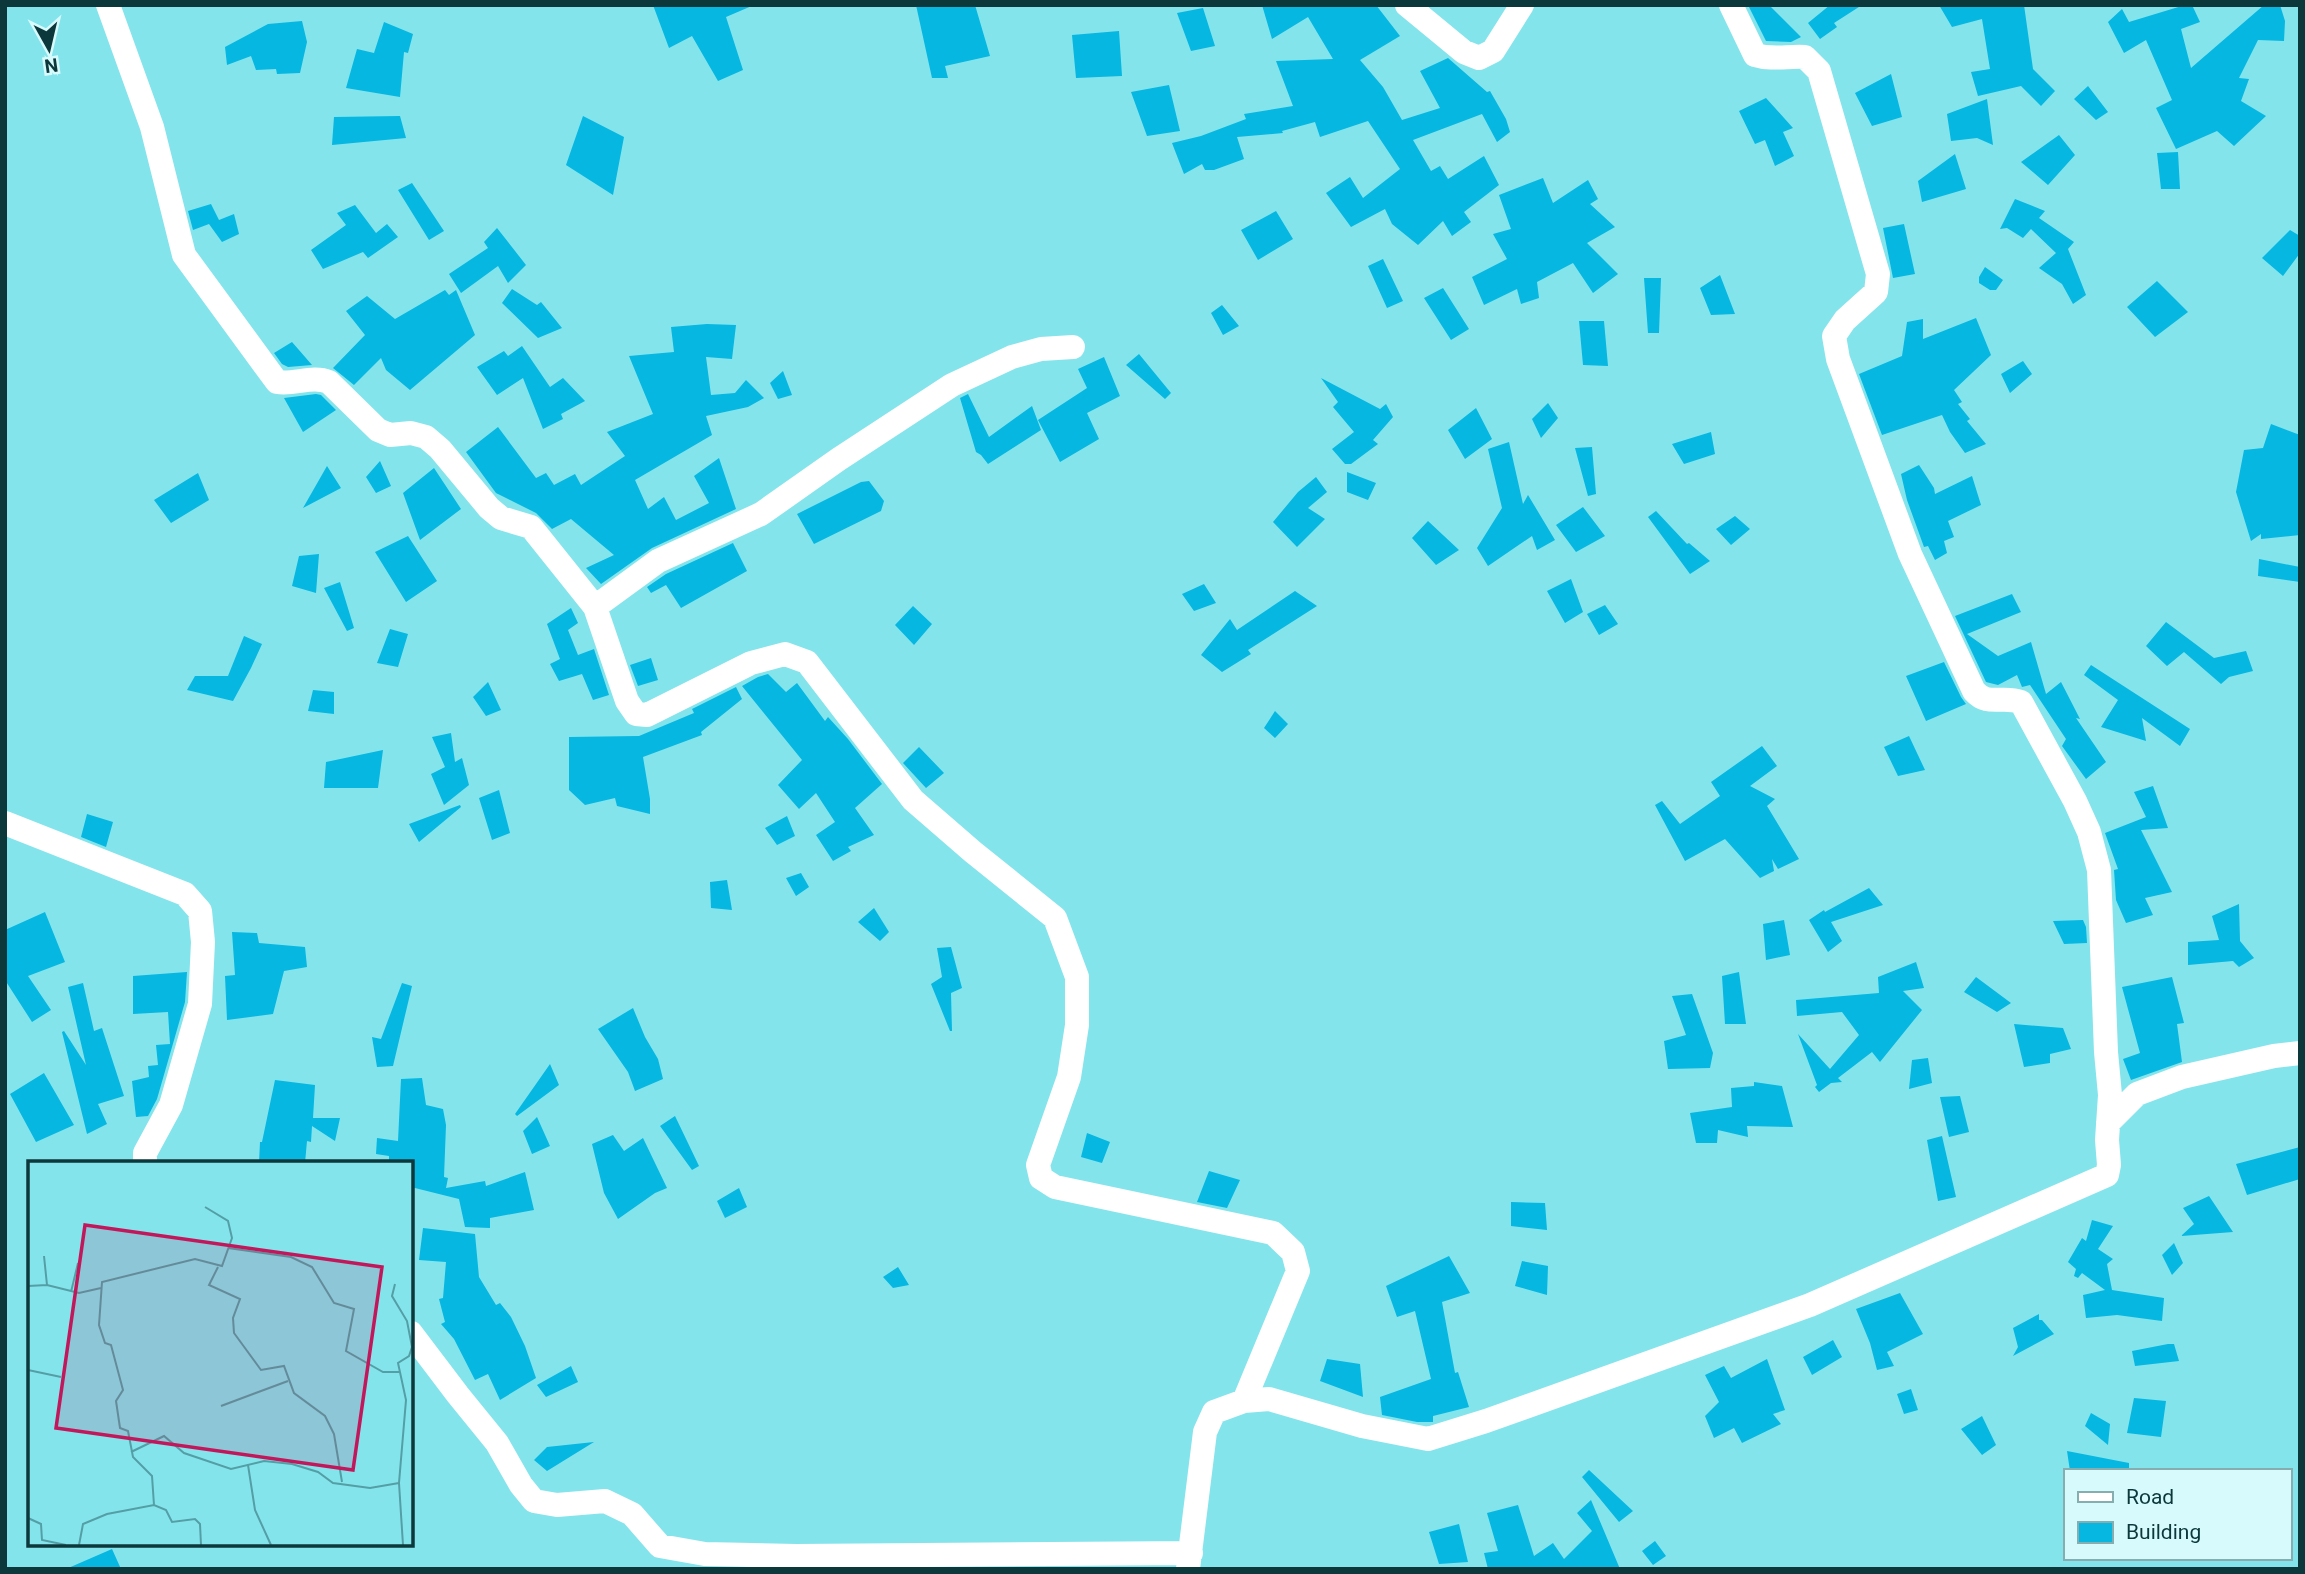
<svg xmlns="http://www.w3.org/2000/svg" width="2305" height="1574" font-family="Roboto,sans-serif">
  <style>
    .building { fill: #05b7e1 }
    .lines { fill: none; stroke-linecap: round; stroke-linejoin: round }
    .minor { stroke: #fff; stroke-width: 24 }
    .inset-road { fill: none; stroke: #549fa5; stroke-width: 2 }
    .view { fill: #c2185b; fill-opacity: 0.15; stroke: #c2185b; stroke-width: 3.5 }
    .inset-edge { fill: none; stroke: #0d383b; stroke-width: 3.5 }
  </style>
  <rect width="100%" height="100%" fill="#84e4ec"/>
  <path class="building" d="M653,5H754L726,17L743,70L718,81L692,36L669,48Z
    M916,5H975L990,56L945,66L948,78H932Z
    M1262,5H1376L1400,36L1360,60L1383,87L1402,120L1440,108L1420,71L1448,58L1487,92L1490,91L1506,119L1510,132L1497,142L1482,114L1413,140L1431,171L1440,166L1448,179L1484,156L1499,185L1464,212L1471,222L1452,236L1443,221L1418,245L1392,224L1385,209L1351,227L1326,193L1350,177L1363,198L1400,169L1368,121L1320,137L1315,122L1282,131L1283,133L1237,137L1244,159L1214,170H1205L1202,164L1184,174L1172,143L1201,136L1246,119L1244,114L1293,106L1276,61L1333,59L1308,17L1272,39Z
    M1748,5H1769L1801,37L1791,42L1766,41Z
    M1830,5H1862L1834,23L1837,27L1820,39L1808,23Z
    M1939,5H2024L2033,69L2055,91L2041,106L2021,86L1978,96L1971,72L1990,69L1982,19L1952,27Z
    M2185,5H2192L2200,22L2181,29L2191,68L2264,5H2280L2285,21L2284,41L2258,40L2239,78L2249,79L2241,101L2266,116L2234,146L2217,131L2176,149L2156,108L2172,100L2146,40L2124,53L2108,22L2122,9L2129,22Z
    M1203,8L1215,46L1191,51L1177,13Z
    M302,21L307,42L300,73L277,74L276,69L256,70L251,56L227,65L225,47L268,24Z
    M384,22L413,34L408,53L404,52L400,97L346,88L357,49L374,53Z
    M1119,31L1122,76L1076,78L1072,35Z
    M1891,74L1902,117L1872,126L1855,93Z
    M1169,85L1180,131L1147,136L1131,92Z
    M2088,86L2108,112L2096,120L2074,99Z
    M1766,98L1793,128L1783,132L1794,156L1775,166L1765,140L1755,144L1739,111Z
    M1987,99L1993,145L1977,138L1951,141L1947,114Z
    M400,116L406,138L332,145L334,117Z
    M583,116L624,137L613,195L566,165Z
    M2059,135L2075,155L2048,185L2021,162Z
    M2178,152L2180,189H2161L2157,153Z
    M1955,154L1966,189L1922,202L1918,181Z
    M1543,178L1553,203L1588,180L1598,199L1590,204L1615,227L1587,243L1618,274L1593,293L1573,263L1537,282L1539,298L1521,304L1517,289L1484,305L1472,277L1507,259L1493,234L1511,229L1499,195Z
    M412,183L444,231L429,240L398,190Z
    M2015,199L2045,211L2039,218L2074,242L2068,249L2086,295L2073,304L2062,284L2039,268L2056,253L2031,229L2023,238L2007,228L2000,229Z
    M211,204L219,220L214,222L234,214L239,234L222,242L209,224L193,230L188,211Z
    M355,205L376,233L387,224L398,237L368,258L363,252L323,269L311,250L346,225L337,213Z
    M1276,211L1293,239L1258,260L1241,230Z
    M1904,224L1915,274L1893,278L1883,228Z
    M497,228L526,265L508,283L498,266L461,293L449,274L488,248L484,242Z
    M2290,230L2300,236V253L2283,276L2262,258Z
    M1383,259L1403,301L1387,308L1368,266Z
    M1985,267L2003,280L1996,290H1990L1979,283V277Z
    M1720,275L1735,314L1711,315L1700,288Z
    M1644,278H1661L1659,333H1648Z
    M2157,281L2188,312L2155,337L2127,307Z
    M1443,288L1469,329L1451,340L1424,298Z
    M512,289L537,305L541,302L562,328L538,338L502,303Z
    M445,290L449,295L456,290L475,335L410,390L386,370L381,358L354,385L333,368L365,335L346,311L367,296L395,319Z
    M1222,305L1239,326L1223,335L1211,313Z
    M1976,318L1991,355L1954,390L1962,402L1958,404L1970,419L1967,421L1986,444L1965,453L1950,432L1942,415L1882,435L1859,374L1902,356L1907,322L1923,319V339Z
    M1579,321H1604L1608,366L1583,365Z
    M707,324L736,325L732,359L706,357L711,395L735,393L746,380L764,398L748,407L706,416L712,435L635,480L648,509L664,497L676,520L709,503L694,476L719,458L736,509L652,548L601,584L586,568L614,555L571,519L552,529L536,513L496,493L466,452L498,427L536,478L546,473L554,485L575,474L581,485L625,456L607,432L653,414L629,356L674,352L671,327Z
    M292,342L312,365L288,367L282,364L274,353Z
    M522,346L550,387L563,378L585,401L561,414L563,419L543,429L523,378L497,395L477,367L504,351L508,356Z
    M1139,354L1171,393L1165,399L1126,365Z
    M1104,357L1120,396L1087,413L1099,439L1060,462L1038,420L1087,388L1078,369Z
    M2023,361L2032,374L2010,393L2001,374Z
    M783,371L792,395L778,399L770,383Z
    M1321,378L1380,409L1386,404L1393,417L1373,440L1378,444L1351,464H1345L1332,449L1354,432L1333,407L1338,402Z
    M316,394L321,395L336,410L303,432L284,398Z
    M968,394L989,437L1032,406L1041,430L988,464L981,455L976,452L960,398Z
    M1548,403L1558,418L1541,438L1532,419Z
    M1476,408L1492,439L1465,459L1448,430Z
    M2271,424L2300,435V535L2261,539V534L2251,541L2236,492L2244,450L2263,448Z
    M1711,432L1715,454L1684,464L1672,444Z
    M1509,442L1523,504L1528,495L1555,540L1537,550L1532,536L1488,566L1477,548L1502,508L1488,449Z
    M1592,447L1596,494L1588,496L1575,448Z
    M380,461L391,486L376,493L366,477Z
    M1919,465L1934,488L1935,494L1972,476L1981,505L1948,521L1954,537L1944,541L1947,553L1935,560L1928,546L1924,547L1907,500L1901,474Z
    M327,466L341,488L303,508Z
    M434,468L461,509L420,540L403,493Z
    M1347,472L1376,483L1368,500L1347,492Z
    M198,473L209,500L171,523L154,500Z
    M1316,477L1327,492L1308,508L1325,519L1297,547L1273,522L1298,492Z
    M869,481L884,501L881,511L814,544L797,514L861,482Z
    M1583,507L1605,536L1576,552L1556,525Z
    M1656,511L1687,544L1689,543L1710,561L1690,574L1648,517Z
    M1735,516L1750,529L1731,545L1716,529Z
    M1428,521L1459,550L1436,565L1412,538Z
    M408,536L437,581L406,602L375,552Z
    M733,543L747,571L681,608L666,585L651,593L647,587L666,574Z
    M319,554L316,593L292,586L299,556Z
    M2259,559L2300,567V582L2258,576Z
    M1571,579L1583,612L1565,623L1547,591Z
    M340,582L354,628L347,631L324,588Z
    M1204,584L1216,603L1194,611L1182,594Z
    M1295,591L1317,606L1248,650L1251,654L1222,672L1201,655L1230,619L1237,630Z
    M2012,594L2021,612L1967,634L1998,656L2031,642L2046,694L2061,682L2080,719L2076,718L2106,762L2086,779L2062,746L2066,739L2030,685L2022,687L2017,675L1998,685L1986,682L1955,616Z
    M1605,605L1618,624L1599,635L1587,614Z
    M913,606L932,624L914,645L895,625Z
    M571,608L578,623L568,630L578,655L594,649L609,695L593,700L582,674L559,681L550,664L560,659L547,624Z
    M2166,622L2214,658L2246,651L2253,671L2229,677L2221,684L2184,652L2167,666L2146,646Z
    M390,629L408,634L398,667L377,663Z
    M244,636L262,644L251,668L233,701L187,690L195,676H228Z
    M651,658L658,680L638,686L630,665Z
    M1944,662L1961,697L1966,704L1926,721L1906,676Z
    M2091,665L2190,729L2180,746L2142,718L2146,741L2101,727L2118,700L2084,675Z
    M768,674L786,692L797,683L825,721L828,717L848,739L882,784L855,808L874,835L848,847L851,851L833,861L816,835L835,822L816,793L799,809L778,785L802,760L742,686L758,677Z
    M488,682L501,710L486,716L473,697Z
    M736,687L742,699L701,732L702,735L643,757L650,799V814L617,806L615,798L585,805L569,790V737L639,736L694,713L692,709Z
    M313,690L334,692V714L308,711Z
    M1275,711L1288,724L1275,738L1264,728Z
    M451,733L455,762L462,758L469,785L444,805L431,774L445,767L432,737Z
    M1909,736L1925,770L1898,776L1884,747Z
    M1762,746L1777,766L1750,786L1775,799L1767,806L1799,859L1778,869L1772,859L1774,871L1760,878L1725,839L1685,861L1655,805L1662,801L1680,824L1720,796L1711,782Z
    M919,747L944,773L926,788L903,763Z
    M383,750L378,788H324L326,762Z
    M2153,786L2168,828L2141,830L2172,892L2145,898L2153,915L2126,923L2116,900L2114,870L2118,869L2105,833L2146,817L2134,792Z
    M499,790L510,833L492,840L479,798Z
    M460,805L461,807L419,842L409,824Z
    M87,814L113,822L106,847L81,837Z
    M787,816L795,836L777,845L765,828Z
    M801,873L809,887L796,896L786,878Z
    M727,880L732,910L711,908L710,882Z
    M1869,888L1883,905L1831,922L1842,941L1828,952L1809,920L1824,910L1825,912Z
    M2239,904L2240,941L2254,958L2239,967L2233,961L2188,965V942L2219,940L2212,916Z
    M874,908L889,932L880,941L858,922Z
    M45,912L65,962L28,976L51,1010L32,1022L5,980V930Z
    M1784,920L1790,955L1766,960L1763,924Z
    M2083,920L2086,927L2087,943L2064,944L2053,921Z
    M232,932L257,933L259,943L305,947L307,967L284,971L273,1014L227,1020L225,976L235,975Z
    M951,947L962,988L951,993L952,1031H950L931,984L942,977L937,948Z
    M1916,962L1924,988L1903,991L1922,1010L1880,1062L1872,1052L1838,1078L1842,1082L1831,1083L1819,1092L1815,1087L1817,1085L1798,1034L1830,1069L1859,1035L1842,1012L1797,1016L1796,1000L1879,993L1878,977Z
    M187,972L185,1002L157,1099L148,1116L136,1117L132,1081L149,1077L148,1066L158,1065L156,1045L170,1044L168,1012L133,1014V976Z
    M1739,972L1746,1024H1725L1722,976Z
    M1976,977L2011,1003L1997,1012L1964,992Z
    M2172,977L2184,1023L2177,1024L2182,1062L2131,1080L2123,1059L2140,1053L2122,987Z
    M83,983L94,1031L102,1028L124,1096L98,1104L107,1124L87,1134L62,1032L64,1031L86,1065L68,987Z
    M402,983L412,986L393,1066L377,1067L372,1037L381,1039Z
    M1692,994L1713,1053L1710,1068L1668,1069L1664,1041L1686,1035L1672,996Z
    M633,1008L645,1037L658,1059L663,1079L635,1091L628,1072L598,1029Z
    M2014,1024L2063,1028L2071,1049L2050,1054V1063L2024,1067Z
    M1928,1058L1932,1083L1909,1089L1912,1060Z
    M550,1064L559,1085L517,1116L515,1114Z
    M44,1073L74,1125L36,1142L10,1094Z
    M422,1078L426,1105L443,1109L446,1125L444,1177L448,1178L446,1188L485,1181L486,1186L525,1172L534,1210L490,1218V1228L465,1227L459,1199L411,1187V1163H389V1156L376,1154L377,1138L398,1141L401,1079Z
    M275,1080L315,1085L313,1118H340L335,1141L312,1126L311,1142L307,1141L305,1163H259L260,1142H262Z
    M1754,1082L1782,1086L1793,1127L1747,1126L1748,1137L1718,1130L1717,1143H1696L1690,1113L1732,1107L1731,1088L1754,1086Z
    M1960,1096L1969,1132L1949,1137L1940,1097Z
    M675,1116L699,1166L692,1170L660,1126Z
    M537,1117L550,1146L532,1154L523,1131Z
    M1087,1133L1110,1142L1102,1163L1081,1157Z
    M613,1135L624,1151L643,1138L667,1188L655,1193L618,1219L604,1193L592,1144Z
    M1942,1136L1956,1197L1938,1201L1927,1140Z
    M2300,1147V1179L2247,1195L2236,1164Z
    M1209,1171L1240,1180L1227,1208L1197,1202Z
    M739,1188L747,1207L725,1218L717,1201Z
    M2209,1196L2233,1232L2181,1236L2194,1224L2183,1208Z
    M1511,1202L1545,1203L1547,1230L1511,1226Z
    M2092,1220L2113,1226L2098,1249L2113,1259L2107,1264L2112,1290L2164,1298L2162,1321L2117,1315L2086,1318L2083,1295L2105,1290L2082,1273L2078,1278L2074,1276L2076,1269L2068,1262L2082,1238L2086,1241Z
    M423,1228L475,1234L479,1277L496,1305L500,1303L511,1317L525,1346L536,1378L500,1400L488,1374L475,1380L454,1339L441,1324L445,1322L439,1299L443,1298L446,1262L419,1260Z
    M2174,1243L2183,1263L2172,1275L2162,1255Z
    M1449,1256L1470,1293L1442,1302L1455,1373L1458,1372L1469,1407L1433,1416V1422H1417L1382,1415L1380,1397L1431,1379L1415,1311L1397,1317L1386,1286Z
    M1522,1261L1548,1266L1547,1295L1515,1286Z
    M898,1267L909,1285L893,1288L883,1277Z
    M1900,1293L1923,1334L1887,1352L1894,1366L1877,1370L1870,1343L1856,1309Z
    M2039,1314V1320H2042L2054,1334L2013,1356L2018,1347L2013,1328Z
    M1833,1340L1842,1357L1812,1375L1803,1357Z
    M2168,1344H2174L2179,1361L2135,1366L2132,1351Z
    M1327,1359L1360,1364L1363,1397L1320,1381Z
    M1767,1359L1785,1410L1773,1414L1781,1424L1742,1443L1734,1428L1714,1438L1705,1416L1719,1402L1705,1375L1724,1366L1731,1378Z
    M571,1366L578,1382L546,1397L537,1385Z
    M1911,1389L1918,1410L1904,1414L1897,1394Z
    M2134,1398L2166,1401L2161,1437L2127,1433Z
    M2091,1413L2110,1424L2108,1445L2085,1426Z
    M1982,1416L1996,1445L1982,1455L1961,1429Z
    M594,1442L547,1471L534,1460L547,1447Z
    M2067,1451L2129,1463V1471H2070Z
    M1589,1470L1633,1511L1619,1522L1582,1477Z
    M1591,1500L1620,1569H1488L1484,1553L1498,1551L1487,1513L1518,1505L1534,1556L1553,1543L1564,1559L1592,1531L1577,1513Z
    M1459,1524L1468,1562L1439,1564L1429,1532Z
    M1655,1541L1666,1556L1653,1565L1642,1551Z
    M112,1549L121,1569H66Z"/>
  <g class="lines">
    <path class="minor" d="M108,5L152,127L184,255L277,382C295,385 312,375 329,382L378,430L390,435L411,433L426,437L440,449L489,508L501,518L531,527L595,607L627,701L636,714L647,715L751,663L785,654L807,662L913,800L973,852L1055,918L1077,977V1025L1069,1077L1038,1165L1041,1178L1055,1187L1273,1233L1293,1252L1298,1271L1244,1401
      M1407,5L1464,52L1479,58L1493,51L1522,5
      M595,607L658,561L761,514L839,459L952,385L1012,357L1041,349L1073,347
      M5,823L185,894L200,911L203,942L200,1004L171,1105L145,1153V1163
      M2108,1123L2137,1094L2182,1077L2274,1056L2300,1053
      M411,1333L458,1395L497,1443L521,1485L534,1501L557,1505L605,1501L632,1514L660,1546L705,1554L796,1556L1191,1553
      M1188,1569L1205,1432L1214,1412L1244,1401L1269,1399L1362,1426L1428,1439L1486,1421L1810,1305L2107,1175L2109,1165L2107,1140L2110,1095L2106,1052L2099,870L2089,832L2075,801L2021,702C2002,695 1988,707 1974,691L1910,554L1838,359L1834,336L1845,320L1876,292L1878,274L1819,71L1805,57C1788,56 1771,60 1755,55L1731,5"/>
  </g>
  <g transform="translate(28 1161)">
    <rect width="385" height="385" fill="#84e4ec"/>
    <path class="inset-road" d="M200,87L263,96L284,106L306,142L326,148L318,190L355,211H371M16,95L19,124M190,106L181,124L212,138L205,157L206,172L233,209L256,205L266,232L297,255L306,273L314,321M367,123L364,135L379,160L384,186L381,195L370,202L378,239L371,322L375,384M0,125L19,124L51,132L73,127M43,131L50,102M0,209L33,216M193,245L260,220M103,291L136,275L156,292L203,308L236,300L264,303L290,311L305,322L342,327L371,322M220,304L227,349L243,384M126,344L124,315L105,296L100,270L92,267L88,240L95,229L83,184L77,182L71,164L74,121L167,98L194,105L204,77L200,60L177,46M0,357L13,363L14,379L38,384M51,384L55,363L79,353L126,344L138,349L144,361L167,358L172,363L173,384"/>
    <path class="view" d="M57,64L354,106L325,309L28,267Z"/>
    <rect width="385" height="385" class="inset-edge"/>
  </g>
  <rect width="2305" height="1574" fill="none" stroke="#0d383b" stroke-width="14"/>
  <rect x="2064" y="1469" width="228" height="91" fill="#d7fbfd" stroke="#86adaf" stroke-width="2"/>
  <rect x="2078" y="1492" width="35" height="10" fill="#ffffff" stroke="#86adaf" stroke-width="2"/>
  <text x="2126" y="1504" font-size="21" fill="#0d383b">Road</text>
  <rect x="2078" y="1522" width="35" height="21" fill="#05b7e1" stroke="#86adaf" stroke-width="2"/>
  <text x="2126" y="1539" font-size="21" fill="#0d383b">Building</text>
  <g transform="translate(49 49) rotate(172)" stroke="#d7fbfd" stroke-width="5" paint-order="stroke">
  <path d="M0-5L12 26L0 18L-12 26Z" fill="#0d383b"/>
  <text y="-10" font-size="19" font-weight="bold" text-anchor="middle" fill="#0d383b">N</text>
  </g>
</svg>
